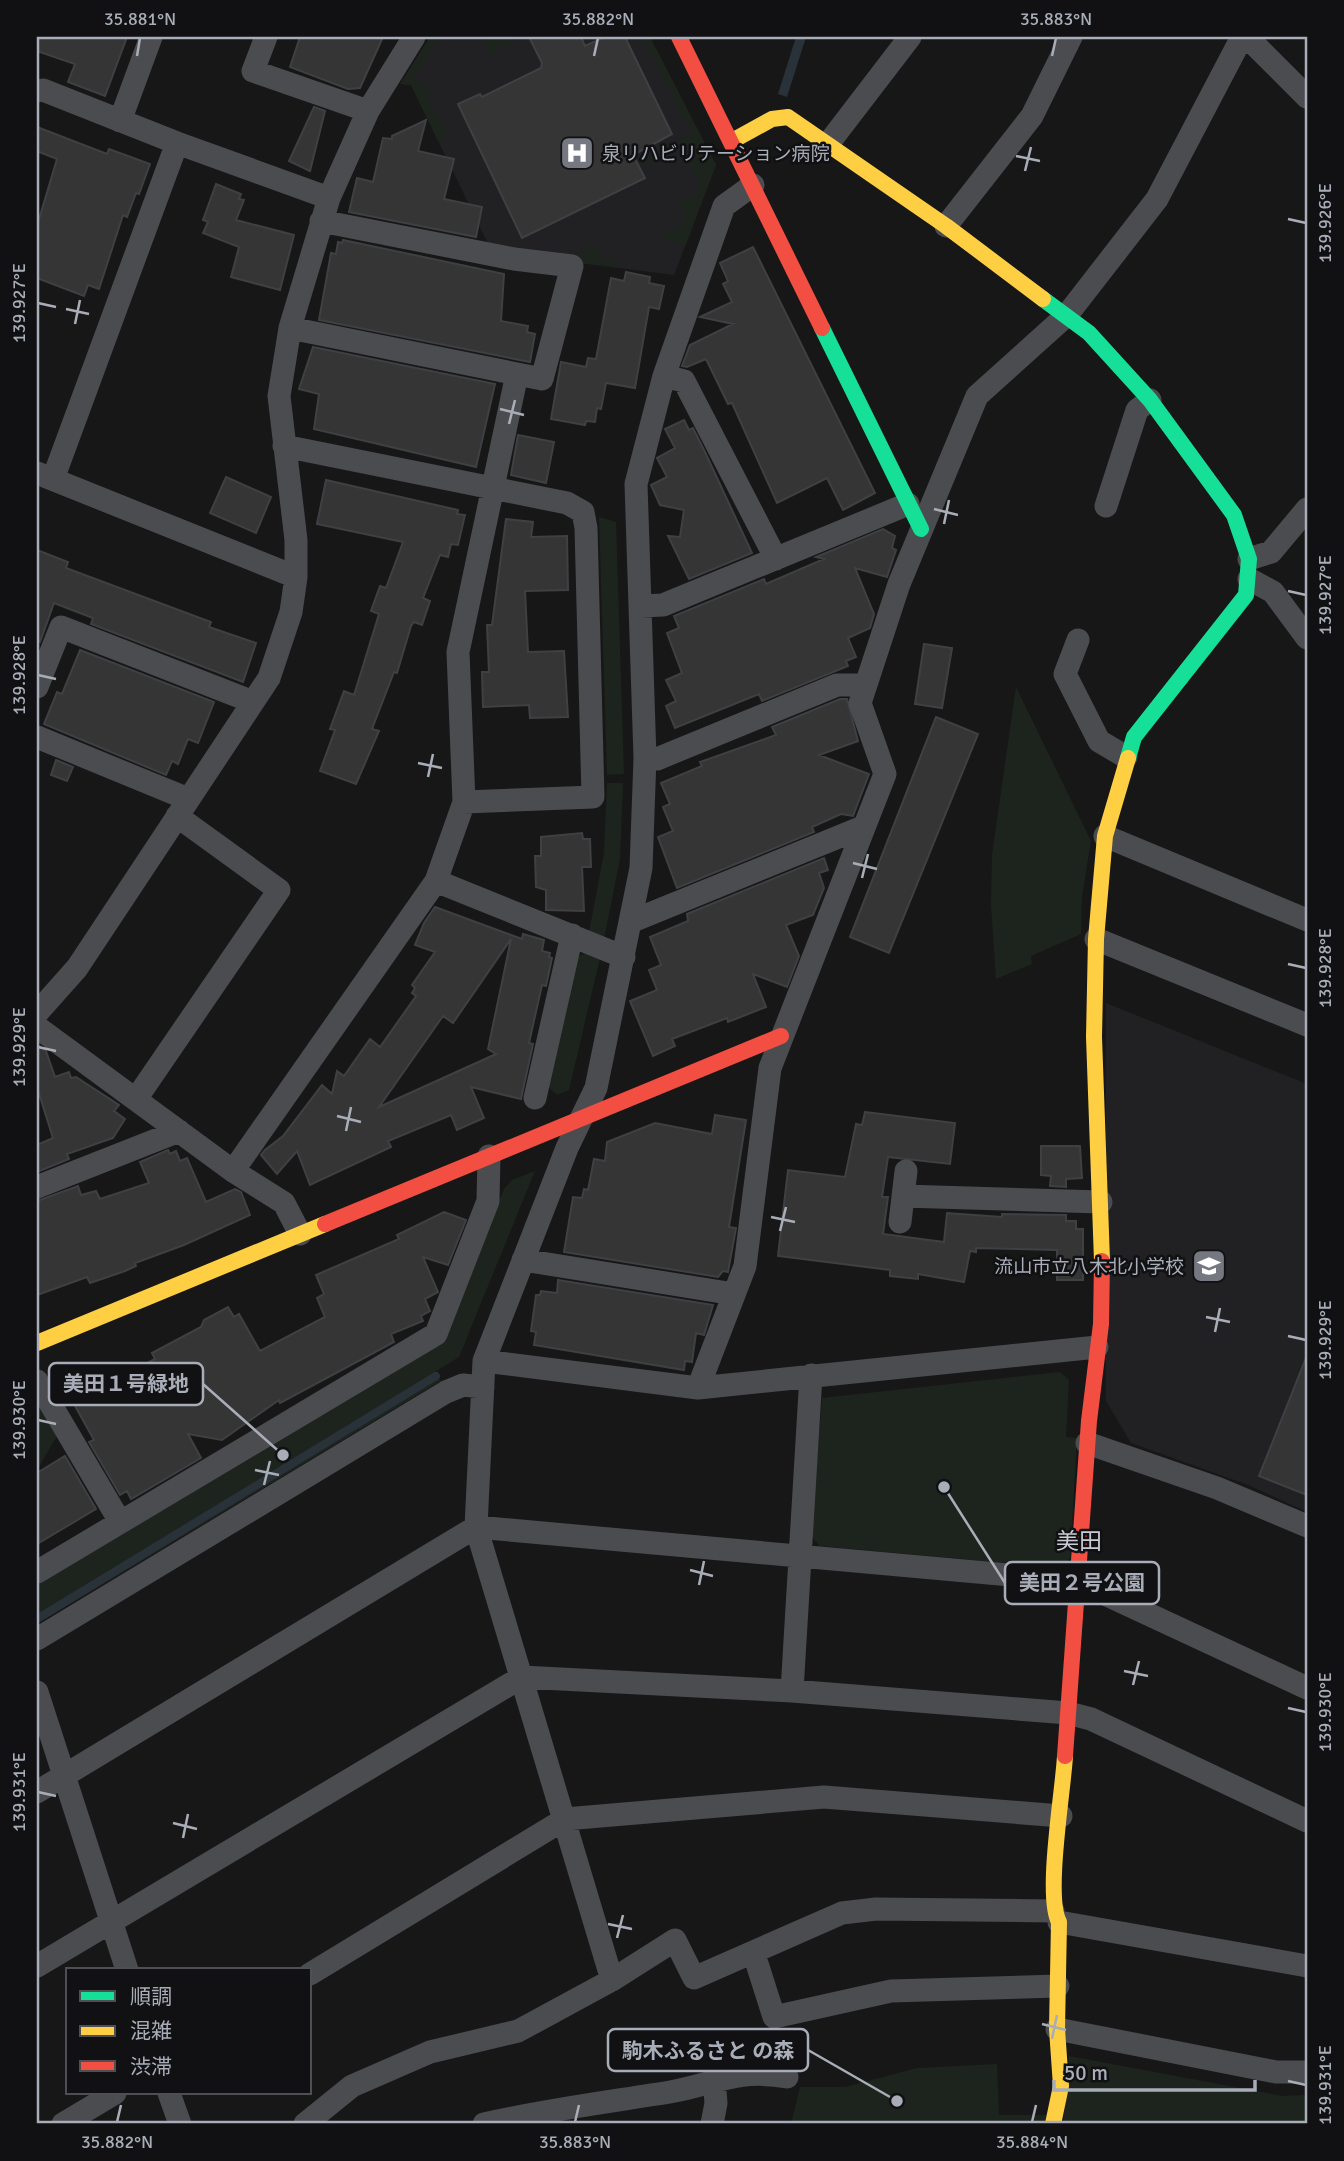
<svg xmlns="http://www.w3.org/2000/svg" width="1344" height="2161" font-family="Signika,'Noto Sans JP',sans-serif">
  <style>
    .built { fill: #212123 }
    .green { fill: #1d241e }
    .water { fill: #2a3239 }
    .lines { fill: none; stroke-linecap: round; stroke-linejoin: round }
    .stream { stroke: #2a3239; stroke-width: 8 }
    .building { fill: #353536; stroke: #3f4043; stroke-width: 2; fill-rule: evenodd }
    .street { stroke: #4b4c50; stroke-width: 23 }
    .fast { stroke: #16e098; stroke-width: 16 }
    .slow { stroke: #ffcf43; stroke-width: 16 }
    .jam { stroke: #f24e42; stroke-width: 16 }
    .ticks { fill: none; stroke: #a8adb8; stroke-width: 2.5 }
    .labels { text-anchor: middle; stroke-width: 5; stroke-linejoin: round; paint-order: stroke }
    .poi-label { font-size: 19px; fill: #a8adb8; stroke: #111113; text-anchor: start }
    .quarter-label { font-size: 23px; fill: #c9ccd4; stroke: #111113 }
    .leader { fill: none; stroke: #a8adb8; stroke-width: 2.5 }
    .callout-dot { fill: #a8adb8; stroke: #111113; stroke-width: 2.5 }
    .callout { fill: #111113; stroke: #a8adb8; stroke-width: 2.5 }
    .callout-label { font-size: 21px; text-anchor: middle; font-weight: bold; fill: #a8adb8 }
    .neatline { fill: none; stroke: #a8adb8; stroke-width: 2.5 }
    .ticks-label { font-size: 18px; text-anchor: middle; fill: #a8adb8 }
  </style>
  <rect width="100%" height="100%" fill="#171717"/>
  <path class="built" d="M430,37H650L716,165L674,275L492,252L411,85L400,84Z
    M1106,1003L1307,1084V1512L1248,1485L1131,1443L1106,1401Z"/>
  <path class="green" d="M430,37H439L413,77L429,87L426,93L448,137L438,141L411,85L400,84Z
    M488,37H509L512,44L488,54L483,44Z
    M642,37H650L716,165L685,247L659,236L686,222L678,204L697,193L699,182L682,148L646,166L648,156L693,134Z
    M499,244L503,249L569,257L595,245L604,262L613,257L619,267L515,257L490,249Z
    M599,517L616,522L624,774L607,775Z
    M1016,687L1091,841L1082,897L1081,934L1031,956L1032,964L996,979L991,905L992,855Z
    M607,783H623L620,859L604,939L589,932L604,853Z
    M585,953L600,958L569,1090L557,1095L546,1085L576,958Z
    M535,1171L459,1357L435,1372L441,1381L37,1624V1585L444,1336L504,1189L512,1180Z
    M1060,1372L1069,1380L1066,1437L1077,1438L1070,1558L1061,1568L820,1546L811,1536L822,1398Z
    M37,1402L57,1436L37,1470Z
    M1069,2056L1282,2096L1307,2095V2124H1063Z
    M997,2064L999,2115H1047L1044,2124H791L800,2087H845L917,2068Z"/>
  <path class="water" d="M796,37H806L787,97L778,94Z"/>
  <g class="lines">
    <path class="stream" d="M37,1619L436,1376"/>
  </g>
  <path class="building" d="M37,37H127L105,96L68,82L75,64L37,51Z
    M300,37H383L360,88L348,89L290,67Z
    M529,37H581L585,46L605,37H625L672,134L633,155L645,178L522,238L458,104L480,94L482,97L541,68L542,63Z
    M314,107L325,111L310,171L289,161Z
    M426,120L418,151L454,159L444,199L482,207L476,237L349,212L357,178L373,182L383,138L392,139V136Z
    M37,127L107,154L109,149L150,164L139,194L136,193L127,217L123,215L99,289L88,285L84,296L37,278V226L57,159L37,151Z
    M216,184L241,194L239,199L244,200L236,220L294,235L280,290L231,277L239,247L203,233L208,222L203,220Z
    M343,240L504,274L501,321L528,326L527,332L535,334L530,362L319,320L331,253L336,254L338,242L342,243Z
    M753,247L875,493L843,510L827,478L777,503L732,403L728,404L706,359L687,367L682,366L690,345L733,324L700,317L732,302L723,284L728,281L720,263Z
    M626,272L650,277L649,283L664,286L659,309L649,307L635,388L606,383L601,409L597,408L595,422L586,421L585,425L551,419L561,362L586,367L588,358L596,359L611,278L624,281Z
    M313,347L495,384L476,467L314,429L319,394L299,389Z
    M684,420L689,430L693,428L705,452L752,553L689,579L668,536L680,537L684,510L660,505L651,485L667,477L657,458L675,448L665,429Z
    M518,435L554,442L546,483L511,475Z
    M226,477L271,497L256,533L210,513Z
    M326,480L458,510L457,514L465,515L458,545L451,544L448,557L440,555L423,598L430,601L422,625L414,622L411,626L397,673L394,672L372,729L379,731L356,784L320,771L335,730L330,729L344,691L354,695L379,614L371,611L380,586L386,588L403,542L317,524Z
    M506,519L533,522L531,537L567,536L568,590L525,591L528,652L564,651L568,717L530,718L529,705L483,707L482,672H489L487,625H492Z
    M883,529L895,536L892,548L896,550L887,577L855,568L874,614L870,628L848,638L856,657L846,661L848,666L762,701L759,694L675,728L666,706L676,701L666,680L682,673L667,633L679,628L674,616L764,579L766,584L824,559L816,557Z
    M37,550L68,562L66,568L211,622L209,627L256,643L243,682L91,624L93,618L54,603L40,642L37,641Z
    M924,644L952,648L942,708L915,704Z
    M80,650L214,702L198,743L188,739L178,764L172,761L166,775L44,724L57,692L62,694Z
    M840,699H847L858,741L819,755L869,774L853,816L841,814L812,827L814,832L677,888L658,837L673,831L663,807L670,804L661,783L702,766L700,762L776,735L772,727Z
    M936,717L978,734L889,953L850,937Z
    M56,760L73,767L67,781L51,775Z
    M582,833L583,839H590L591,867H582L584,911L546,910V890L536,887L535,856H541V837Z
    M824,858L828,870L819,873L824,888L813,915L786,925L799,956L787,987L753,974L766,1007L728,1022L727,1018L672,1039L675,1046L653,1056L630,1001L657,990L649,970L661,965L650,937L688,921L687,914Z
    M435,907L522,939L523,934L544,940L542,951L550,953L549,957L552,958L546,986L542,985L529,1043L533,1044L521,1099L471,1087L484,1118L457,1130L451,1115L388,1141L391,1147L310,1185L297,1151L277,1174L261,1155L265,1150L283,1136L322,1085L332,1094L337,1071L344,1076L370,1039L380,1047L416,996L412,993L415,988L412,985L435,952L415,945L424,923ZM511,939L488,1049L496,1054L379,1107L443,1016L453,1023Z
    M37,1044L46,1051L55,1077L69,1072L71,1078L76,1077L119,1105L114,1111L125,1119L113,1138L67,1154L69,1159L37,1172V1145L53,1138L37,1087Z
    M865,1112L955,1123L950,1164L888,1157L882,1197H888L883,1234L944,1242L947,1213L1002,1217V1214L1066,1215V1221H1076V1229H1083V1280H1057V1250L976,1248V1252L970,1251L964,1282L918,1274V1279L890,1276V1270L778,1256L788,1170L845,1177L856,1124L862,1125Z
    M715,1115L746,1120L729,1227L736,1228L728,1272L723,1271L718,1277L564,1252L573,1197L582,1198L584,1189L588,1190L594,1159L605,1161L607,1142L655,1123L712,1134Z
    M1041,1146H1080L1082,1178L1066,1179V1187L1050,1186L1051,1176L1041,1175Z
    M168,1150L170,1154L176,1151L180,1161L187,1158L206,1202L235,1189L241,1192L250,1215L184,1245L135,1263L136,1266L125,1271L90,1283L87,1277L37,1295V1201L78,1186L81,1195L96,1191L100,1199L149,1183L140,1162Z
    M444,1212L466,1220L448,1265L423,1257L438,1292L425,1299L430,1311L421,1316L423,1321L391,1334L394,1342L280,1403L279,1400L222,1440L188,1434L201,1458L131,1499L127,1491L120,1495L89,1442L94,1440L64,1386L85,1373L89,1381L103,1374L108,1384L155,1359L152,1353L201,1327L204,1320L228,1307L234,1317L239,1314L260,1351L325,1317L317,1298L324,1294L316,1275L399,1239L397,1235Z
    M558,1280L713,1305L704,1335L696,1333L692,1362L685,1361L684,1370L534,1345L536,1332L531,1331L536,1295H540L541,1291L557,1293Z
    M1306,1358L1307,1359V1495L1259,1476Z
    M65,1456L96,1509L37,1544V1473Z"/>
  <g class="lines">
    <path class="street" d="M266,37L253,71L368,111
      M1242,38L1254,44L1307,97
      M37,91L43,90L177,143L329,198
      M120,121L151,37
      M828,144L910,37
      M946,226L1032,116L1071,37
      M290,328L542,379L572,266L514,259L321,221
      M664,376L684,381L776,559
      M284,446L567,503L583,512L586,528L593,797L464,802
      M37,473L296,577
      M53,479L177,143
      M1106,506L1137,410L1150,400
      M1249,559L1271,552L1307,509
      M1249,579L1273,592L1307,638
      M641,606L663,605L908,504
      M1078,640L1065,674L1099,741L1126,757
      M37,687L61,627L253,702
      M37,737L188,799
      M645,758L657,759L837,685H865
      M1105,836L1307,920
      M436,881L624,957
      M630,922L863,827
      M1096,939L1307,1025
      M37,1013L77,968L269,678L291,612L296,577V540L279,396L290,328L329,198L368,111L414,37
      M37,1027L233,1171L284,1203L300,1234
      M535,1098L572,935
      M136,1099L279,890L177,816
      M233,1171L436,881L464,802L458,652L517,374
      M37,1187L179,1131
      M903,1196L1101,1202
      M900,1222L906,1171
      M523,1260L734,1294
      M484,1361L698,1388L1097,1347
      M37,1381L119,1520
      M698,1388L745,1266L770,1068L885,774L860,703L899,584L977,396L1067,315L1157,199L1242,37
      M1087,1443L1217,1488L1307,1526
      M37,1572L436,1334L488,1201L489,1156
      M37,1639L446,1392L463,1385L483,1387
      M792,1691L811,1375
      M37,1692L127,1970
      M37,1792L476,1527L1077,1581L1307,1688
      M1059,1922L1307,1966
      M754,1954L774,2017L891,1991L1058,1986
      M37,1966L522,1677L792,1691L1068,1713L1091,1719L1307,1821
      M310,1974L565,1819L824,1797L1061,1816
      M612,1980L476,1527L484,1361L567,1148L596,1088L641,868L645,758L636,484L664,376L724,206L753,185
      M1057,2029L1276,2072H1307
      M169,2093L180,2124
      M63,2124L115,2093
      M305,2124L352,2086L430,2052L518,2031L612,1980L675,1940L694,1978L842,1913L876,1909L1053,1911
      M484,2124C545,2110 608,2102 670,2092C715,2084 737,2068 787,2077
      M712,2124L716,2103L714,2079"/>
    <path class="fast" d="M1043,299L1089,333L1150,400L1234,515L1249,559L1246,595L1134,737L1128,758
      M822,328L921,529"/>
    <path class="slow" d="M732,141L772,119L788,117L946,226L1043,299
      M1102,1261L1094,1037L1096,939L1105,836L1128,758
      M37,1343L325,1224
      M1053,2124L1061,2086L1057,2029L1059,1922C1045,1896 1063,1792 1065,1756"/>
    <path class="jam" d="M679,37L822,328
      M325,1224L781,1036
      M1065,1756L1089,1421L1101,1324L1102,1261"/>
  </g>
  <path class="ticks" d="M137,56L140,38M594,56L598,38M1052,56L1056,38M1016,156L1040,161M1025,171L1031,147M1288,219L1306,223M38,303L56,307M66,309L89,314M75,324L80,300M500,409L524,415M509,424L515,400M934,509L958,515M944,524L949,500M1288,591L1306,595M38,675L56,679M418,763L442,768M428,777L433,754M853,863L877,869M862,878L868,854M1288,964L1306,968M38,1047L56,1051M337,1116L361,1122M346,1131L351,1107M771,1217L795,1222M780,1231L786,1207M1206,1317L1230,1322M1215,1332L1220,1308M1288,1336L1306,1340M38,1420L56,1424M255,1470L279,1475M264,1485L270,1461M690,1570L713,1576M699,1585L704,1561M1124,1671L1148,1676M1133,1685L1139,1661M1288,1708L1306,1712M38,1792L56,1796M173,1823L197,1829M183,1838L188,1814M608,1924L632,1929M617,1938L623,1915M1042,2024L1066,2030M1052,2039L1057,2015M1288,2081L1306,2085M117,2122L121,2105M575,2122L579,2105M1032,2122L1036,2105"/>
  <defs>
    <g id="hospital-square" transform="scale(1.75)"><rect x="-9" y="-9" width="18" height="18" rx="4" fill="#757880" stroke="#111113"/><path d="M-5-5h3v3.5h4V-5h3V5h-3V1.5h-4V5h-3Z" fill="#fff"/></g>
    <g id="school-square" transform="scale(1.75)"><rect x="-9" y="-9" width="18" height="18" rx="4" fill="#757880" stroke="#111113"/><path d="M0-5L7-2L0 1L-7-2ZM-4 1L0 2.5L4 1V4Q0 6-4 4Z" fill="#fff"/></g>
  </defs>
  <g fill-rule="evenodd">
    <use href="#hospital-square" x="577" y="153"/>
    <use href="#school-square" x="1209" y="1266"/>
  </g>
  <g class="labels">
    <g class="poi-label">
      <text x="602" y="160">泉リハビリテーション病院</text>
      <text x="1184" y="1273" text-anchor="end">流山市立八木北小学校</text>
    </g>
    <g class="quarter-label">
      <text x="1079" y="1549">美田</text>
    </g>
  </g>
  <path class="leader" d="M283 1455L203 1384M944 1487L1005 1583M897 2101L808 2050"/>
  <g class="callout-dot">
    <circle cx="283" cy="1455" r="7"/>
    <circle cx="944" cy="1487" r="7"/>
    <circle cx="897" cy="2101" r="7"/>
  </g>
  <g class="callout">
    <rect x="49" y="1363" width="154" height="42" rx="7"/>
    <rect x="1005" y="1562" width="154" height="42" rx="7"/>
    <rect x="608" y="2029" width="200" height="42" rx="7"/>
  </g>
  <g class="callout-label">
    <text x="126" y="1391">美田１号緑地</text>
    <text x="1082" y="1590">美田２号公園</text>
    <text x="708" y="2058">駒木ふるさと の森</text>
  </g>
  <rect width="1344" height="2161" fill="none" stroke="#111113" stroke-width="77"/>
  <rect x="66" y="1968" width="245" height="126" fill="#111113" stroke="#4d4f55" stroke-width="2"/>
  <rect x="80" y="1991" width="35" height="10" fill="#16e098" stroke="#4d4f55" stroke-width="2"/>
  <text x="130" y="2004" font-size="21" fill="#a8adb8">順調</text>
  <rect x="80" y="2026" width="35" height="10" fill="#ffcf43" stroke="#4d4f55" stroke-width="2"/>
  <text x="130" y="2038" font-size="21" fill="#a8adb8">混雑</text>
  <rect x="80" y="2061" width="35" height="10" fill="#f24e42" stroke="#4d4f55" stroke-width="2"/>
  <text x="130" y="2074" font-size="21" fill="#a8adb8">渋滞</text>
  <path d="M1054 2080v10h201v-10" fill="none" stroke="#a8adb8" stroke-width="3.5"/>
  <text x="1064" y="2080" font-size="21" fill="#a8adb8" stroke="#111113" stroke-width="5" paint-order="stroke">50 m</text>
  <rect x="38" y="38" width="1268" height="2084" class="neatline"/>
  <g class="ticks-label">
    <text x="140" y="25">35.881°N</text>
    <text x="598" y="25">35.882°N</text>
    <text x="1056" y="25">35.883°N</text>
    <text transform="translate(1325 223) rotate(-90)" y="6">139.926°E</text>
    <text transform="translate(19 303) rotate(-90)" y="6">139.927°E</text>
    <text transform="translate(1325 595) rotate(-90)" y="6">139.927°E</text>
    <text transform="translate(19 675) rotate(-90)" y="6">139.928°E</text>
    <text transform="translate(1325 968) rotate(-90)" y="6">139.928°E</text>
    <text transform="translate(19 1047) rotate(-90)" y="6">139.929°E</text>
    <text transform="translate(1325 1340) rotate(-90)" y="6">139.929°E</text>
    <text transform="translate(19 1420) rotate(-90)" y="6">139.930°E</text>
    <text transform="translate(1325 1712) rotate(-90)" y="6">139.930°E</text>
    <text transform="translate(19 1792) rotate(-90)" y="6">139.931°E</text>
    <text transform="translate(1325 2085) rotate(-90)" y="6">139.931°E</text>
    <text x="117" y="2148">35.882°N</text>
    <text x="575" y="2148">35.883°N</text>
    <text x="1032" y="2148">35.884°N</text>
  </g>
</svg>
